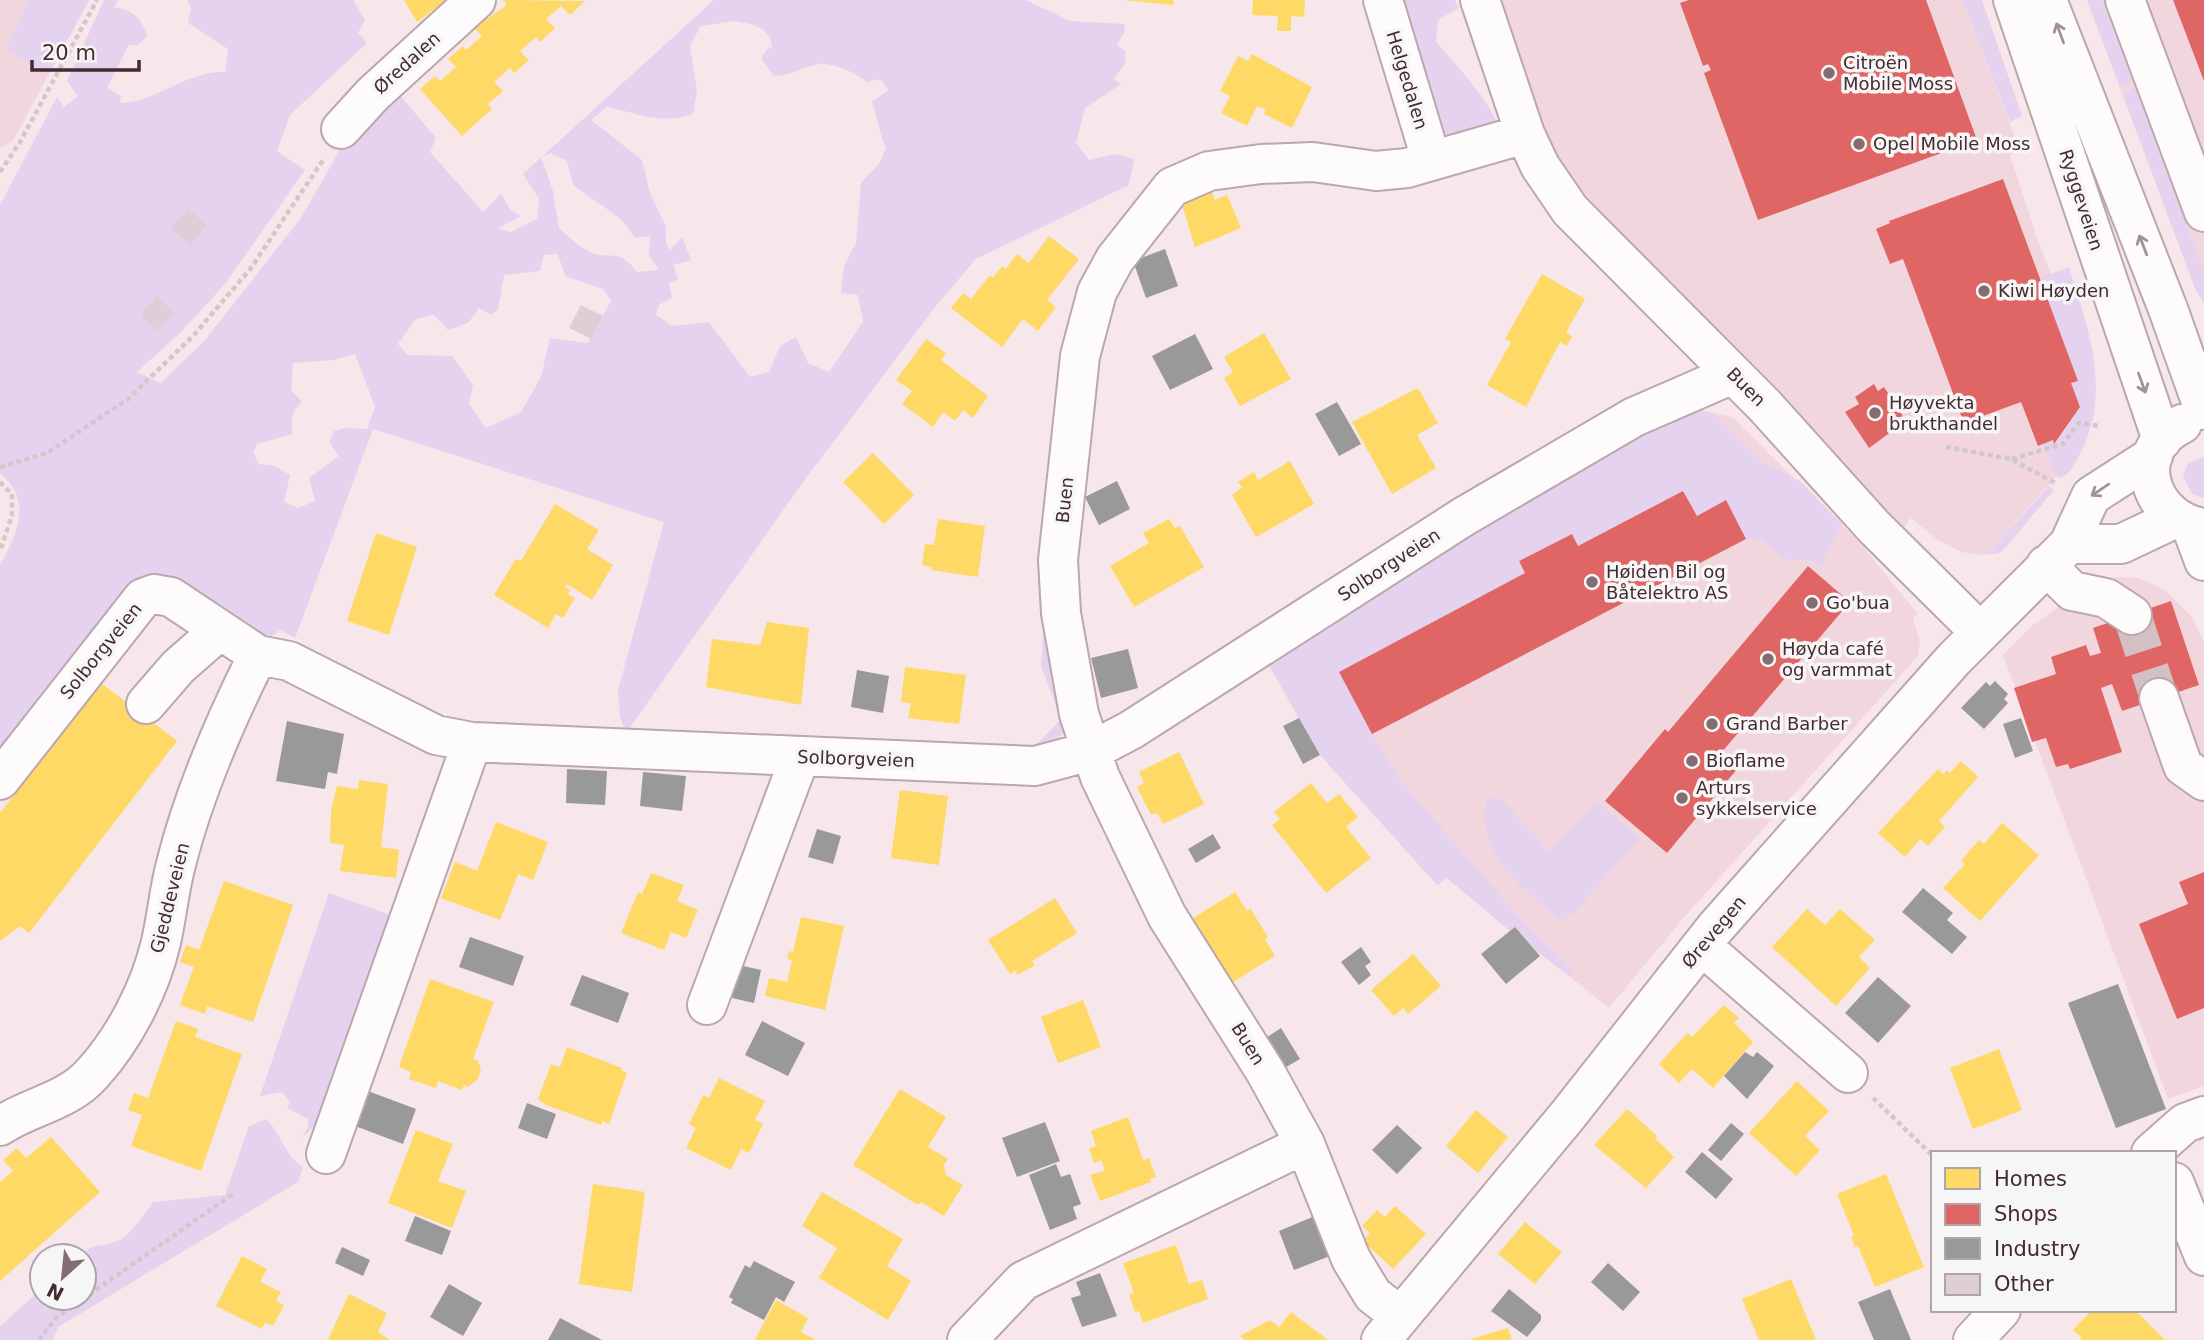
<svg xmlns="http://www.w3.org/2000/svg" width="2204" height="1340" font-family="'DejaVu Sans',sans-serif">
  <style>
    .built { fill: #f1d7dd }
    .green { fill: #e5d2ef; fill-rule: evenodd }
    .homes { fill: #ffd966 }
    .shops { fill: #e06666 }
    .industry { fill: #999 }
    .building { fill: #e0ced6 }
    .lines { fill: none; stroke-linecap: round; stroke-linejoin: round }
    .minor-tunnel { stroke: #d3c0c5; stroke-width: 38; stroke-dasharray: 38 19; stroke-linecap: butt }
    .minor-casing { stroke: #bba7ac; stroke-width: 42 }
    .major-casing { stroke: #bba7ac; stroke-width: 42 }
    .path { stroke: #d0c8ca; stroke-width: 4.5; stroke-dasharray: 5 3.5; stroke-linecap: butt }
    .minor { stroke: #fefbfc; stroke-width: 38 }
    .major { stroke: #fefbfc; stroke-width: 38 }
    .oneway { stroke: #a29296 }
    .poi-dot { fill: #836c72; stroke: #f6f6f6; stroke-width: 2.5 }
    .labels { text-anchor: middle; stroke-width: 7; stroke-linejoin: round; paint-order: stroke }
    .street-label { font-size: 18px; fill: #452a31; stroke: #f6f6f6 }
    .poi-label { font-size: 18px; fill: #452a31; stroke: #f6f6f6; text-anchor: start }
  </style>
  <rect width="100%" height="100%" fill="#f7e6ea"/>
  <path class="built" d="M0,0H89L13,141L0,148Z
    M1500,0H1962L2020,150L2010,155L2037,238L2085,364L2077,453L1990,551L1982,555L1961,552L1938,540L1911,518L1903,528L1602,230L1557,163Z
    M2087,0H2204V303L2195,288Z
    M1698,410L1732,417L1860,543L1917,613L1913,619L1920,642L1918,656L1686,915L1609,1008L1447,878L1437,885L1320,755L1269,666Z
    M2117,577L2138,578L2165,590L2192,617L2204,643V1086L2168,1099L2003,655L2033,625L2057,608Z"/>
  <path class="green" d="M29,0H89L49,74L6,50Z
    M104,0H119L114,7C134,11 141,17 147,36L138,45H129L107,88L121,96L120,103C157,102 186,71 225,72L228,49L188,23L191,8L187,0H353L365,20L358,33L367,43L290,115L277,151L305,170L225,284L181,332L137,372L161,383L205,340L301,218L345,141L393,87L436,138L430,152L483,212L501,194L510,209L521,216L498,228L511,232L537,219L539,199L523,174L714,0H1026L1070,21L1124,24L1125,31L1117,45L1125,51L1126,62L1114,79L1121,84L1085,108L1076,143L1089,160L1115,154L1134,159L1129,185L976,259L939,302L806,478L626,733L620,717L618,690L664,522L373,429L295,638L280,630L269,638L260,636L163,584L30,726L0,747V565C18,532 33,501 0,473V205L57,97L64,107L78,96L67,81ZM734,21C752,24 771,26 772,48L767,49L761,59L774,76C791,76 802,67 818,64C832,62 857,73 867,82L880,79L889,90L872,102C878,118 879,133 886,148L879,164L861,183L856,243L844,266L841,293L858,295L863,322L829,372L808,363L796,337L780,346L769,372L750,377L709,322L672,326L656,315L659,305L672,298L669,283L678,279L673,265L691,260L682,237L670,250L666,244V227L650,193L642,160L591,120L607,107C642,114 657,125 693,114L697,91L690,45L701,26ZM551,153L567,161L573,185L621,219L635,238L650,236L649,255L659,270L637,272C619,247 610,260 592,253C579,247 569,237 559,228L553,191L541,157ZM558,254L565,276L603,289L611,301L588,343L550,338L541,377L521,412L486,428L469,404L473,385L452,356L407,355L398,344L416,319L434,315L448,330L468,323L479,308L491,315L498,309L504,275L540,271L544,255ZM355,354L375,407L367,429L346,428L334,431L329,442L339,456L309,478L315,501L298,508L284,502L290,475L275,466L259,464L253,452L257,444L293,434C290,421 292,411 302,402L291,390L293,363L334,360Z
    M1392,0H1455L1459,8L1438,20L1436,42C1459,67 1485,97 1500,127L1451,137L1441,130Z
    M1962,0H1982L2022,116L2010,122Z
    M2087,0H2102L2133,80L2120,86Z
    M2136,88L2204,272V303L2195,288L2123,95Z
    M2069,267C2088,328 2112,390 2081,452C2076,461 2070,474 2061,478L2055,475L2044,444L2053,440L2055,444L2080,407L2071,383L2078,381L2040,278Z
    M1698,410L1711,412L1762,462L1800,481L1842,524L1821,567L1815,561L1784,559L1761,539H1746L1726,501L1697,516L1683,491L1578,546L1571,534L1519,561L1525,573L1340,672L1372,734L1400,780L1518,916L1570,967L1572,974L1570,977L1533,948L1516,927L1510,931L1447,878L1437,885L1320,755L1267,661L1622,440Z
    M2204,457V498L2192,494L2183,476L2188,464Z
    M2049,486L2054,490L2007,546L1999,553L1982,555L1990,551Z
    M1047,571L1066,730L1054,742L1030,751L1061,719L1041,666Z
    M1494,797L1504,802L1550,852L1596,801L1640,838L1577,910L1562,921C1524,892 1474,851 1487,798Z
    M329,893L393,916L316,1124L302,1138L308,1127V1119L287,1108L290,1103L282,1092L260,1096Z
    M266,1119C282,1134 284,1155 303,1167L298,1182L58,1327L53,1340H0V1326L42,1289V1298H84V1256H80C98,1240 97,1249 115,1242C130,1237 144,1215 153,1202L225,1195L249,1126Z"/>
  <path class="homes" d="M404,0H447L417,22Z
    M503,0L585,1L570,15L561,6L546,19L555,28L540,42L536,37L520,51L529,60L514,73L510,68L494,82L503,91L488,104L492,109L462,136L420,89L435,76L440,81L456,67L448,59L463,46L466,50L482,36L474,28L507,5Z
    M1123,0H1173V5Z
    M1253,0H1305L1304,17L1291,16V31H1277L1278,16L1252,15Z
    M1252,54L1312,87L1292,128L1264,114L1266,110L1257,106L1247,126L1221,113L1230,96L1220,91L1238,56L1248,61Z
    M1211,190L1215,200L1227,195L1241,228L1195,247L1181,202Z
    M1049,236L1079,259L1047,300L1056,307L1038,331L1023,319L1002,347L951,308L963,293L971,299L990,275L993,278L1002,266L1006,269L1017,254L1029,263Z
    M1542,274L1585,299L1566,332L1572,336L1567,346L1560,342L1526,407L1487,385L1511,342L1505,339Z
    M1264,333L1291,379L1240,406L1224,378L1233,372L1224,357Z
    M926,339L946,353L941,360L988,396L973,418L963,410L955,421L943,412L933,427L902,404L912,391L896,380Z
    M1418,388L1438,423L1417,435L1436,468L1392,494L1352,422Z
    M873,453L914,495L884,524L843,482Z
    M1290,461L1314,504L1256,537L1232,495L1242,488L1238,482L1254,472L1258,480Z
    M555,504L599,530L587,549L613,565L592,600L567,584L565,587L570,590L568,594L575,598L563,618L556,614L548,628L494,595L516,559L521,561Z
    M938,519L985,526L978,577L931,570V567L922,565L925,544L934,545Z
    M1169,519L1175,528L1180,526L1204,567L1134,607L1110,566L1149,543L1143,533Z
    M376,533L417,547L389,635L347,621Z
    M767,622L809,628L801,705L706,687L712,639L760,645Z
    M905,667L966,675L959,724L908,718L911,703L901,702Z
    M101,683L177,741L29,933L20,926L0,941V813Z
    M1179,752L1204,804L1163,824L1157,813L1151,815L1137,787L1144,783L1139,772Z
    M1961,761L1978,777L1939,821L1945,827L1928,846L1920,839L1905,857L1878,833L1938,769L1943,774L1947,770L1950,773Z
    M359,780L388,784L381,847L399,850L396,878L340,871L344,845L330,843L331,811L337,786L358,789Z
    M1311,783L1327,803L1339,794L1358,817L1346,827L1371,858L1326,893L1272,825L1280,819L1274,812Z
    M900,790L948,796L939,865L891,858Z
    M496,822L548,842L533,880L518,874L500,920L441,898L455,862L477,871Z
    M2002,823L2039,855L1980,921L1943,888L1965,864L1961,861L1979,840L1984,844Z
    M651,873L684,885L677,901L698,910L686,938L671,932L664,950L621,933L638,892L642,894Z
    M224,881L293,905L253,1022L207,1006L205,1014L180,1005L194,967L180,962L186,945L199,950Z
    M1235,892L1247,911L1250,908L1268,937L1265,939L1275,956L1228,985L1187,922Z
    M1055,898L1077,933L1032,961L1035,965L1018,975L1015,970L1010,974L988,940Z
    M1807,909L1825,925L1840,909L1875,940L1859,957L1870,968L1836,1006L1772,947Z
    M801,917L844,926L825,1010L765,996L769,978L787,982L792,960L787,959L789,951L793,952Z
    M1413,954L1441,986L1408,1014L1403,1008L1394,1016L1371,990Z
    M430,979L494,1002L473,1059L478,1061L481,1070L477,1080L468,1087L464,1085L462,1090L438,1081L436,1088L409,1079L411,1072L399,1067Z
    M1083,1000L1101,1047L1058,1063L1041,1017Z
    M1724,1005L1739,1018L1734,1023L1753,1042L1713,1088L1692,1069L1679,1083L1659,1064L1687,1033L1692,1037Z
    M176,1021L198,1029L195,1037L242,1054L201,1171L131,1146L142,1115L128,1110L134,1093L148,1098Z
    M567,1047L622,1068L621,1070L627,1073L609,1124L602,1121L601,1125L546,1105L538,1099L551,1064L560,1067Z
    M1999,1049L2022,1110L1973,1129L1950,1068Z
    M719,1078L765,1101L755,1120L763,1124L749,1153L741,1149L731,1170L686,1148L696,1128L689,1124L703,1095L709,1098Z
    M1797,1081L1829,1111L1805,1136L1820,1150L1796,1176L1749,1133Z
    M900,1089L946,1117L928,1147L948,1159L944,1165L946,1175L963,1185L944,1216L921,1202L918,1205L853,1165Z
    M1627,1109L1657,1136L1656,1139L1674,1157L1646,1188L1594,1145Z
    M1476,1110L1508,1137L1478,1173L1446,1146Z
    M1128,1117L1143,1160L1149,1158L1156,1177L1150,1179L1151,1182L1100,1201L1090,1175L1105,1170L1101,1160L1094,1163L1089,1149L1096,1146L1091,1131Z
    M416,1130L453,1144L438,1181L466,1191L452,1228L388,1203Z
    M51,1137L100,1192L0,1281V1182L13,1171L3,1160L17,1148L26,1158Z
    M1886,1174L1924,1267L1875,1287L1858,1246L1855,1247L1851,1236L1854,1235L1837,1194Z
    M593,1184L645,1192L632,1292L579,1284Z
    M822,1192L903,1239L887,1266L911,1281L888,1320L819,1278L837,1248L802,1226Z
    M1395,1206L1426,1234L1393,1269L1363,1241L1370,1233L1362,1226L1377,1210L1385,1217Z
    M1525,1222L1562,1252L1535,1284L1498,1254Z
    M1176,1245L1189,1284L1202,1280L1208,1299L1143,1323L1139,1311L1135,1312L1129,1295L1134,1293L1123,1263Z
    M242,1256L267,1269L260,1282L281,1292L276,1301L284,1305L273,1326L265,1322L262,1329L216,1306Z
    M1791,1279L1816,1340H1759L1742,1299Z
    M349,1294L387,1313L378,1332L390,1340H328Z
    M776,1300L808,1318L801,1332L816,1340H755Z
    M2092,1310L2107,1313L2110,1310H2135L2165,1340H2080L2082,1338L2073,1330Z
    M1291,1312L1328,1340H1245L1240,1336L1270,1320L1279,1327Z
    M1508,1328L1512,1340H1471V1339Z"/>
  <path class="shops" d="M1689,0H1926L1977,140L1758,220L1704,73L1711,70L1708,64L1703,66L1680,3Z
    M2173,0H2204V81Z
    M2003,179L2078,381L2071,383L2080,407L2054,444L2053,440L2038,446L2021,402L1964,423L1903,259L1890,264L1876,229L1890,223L1889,221Z
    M1874,384L1878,391L1884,387L1906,421L1869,448L1845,412L1859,404L1855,397Z
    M1683,491L1697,516L1726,500L1746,539L1372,734L1339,672L1525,573L1519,561L1572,534L1578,546Z
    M1808,566L1850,602L1721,753L1738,768L1667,853L1605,801L1665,729L1668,732Z
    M2171,601L2199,685L2122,711L2112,684L2101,688L2122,752L2070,769L2068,764L2056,767L2046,738L2032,742L2014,688L2056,674L2051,657L2086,645L2090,656L2101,653L2093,628Z
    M2204,872V1008L2177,1019L2139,924L2188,904L2179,882Z"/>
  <path class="industry" d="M1165,249L1178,286L1146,298L1133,261Z
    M1195,334L1213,369L1170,390L1152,356Z
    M1337,402L1361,444L1339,456L1315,414Z
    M1117,481L1130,509L1099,525L1085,497Z
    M1128,649L1138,688L1101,698L1091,658Z
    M857,670L889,676L883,713L851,707Z
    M1995,681L2008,694L2004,699L2008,703L1984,729L1961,708L1986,682L1990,686Z
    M1299,718L1320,755L1303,764L1283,726Z
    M2021,718L2033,751L2015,758L2003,724Z
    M287,721L344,734L337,774L328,772L325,789L276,781Z
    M567,769L607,771L605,805L566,803Z
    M643,772L686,776L682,811L640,806Z
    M817,829L841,836L833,864L808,857Z
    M1213,834L1221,848L1196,863L1188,849Z
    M1923,888L1953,913L1947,920L1967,937L1952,954L1902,912Z
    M1515,927L1540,956L1506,984L1481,954Z
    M470,937L524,956L513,986L459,967Z
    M1361,947L1371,962L1365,966L1371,975L1359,985L1341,962Z
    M739,965L761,970L754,1003L732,998Z
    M582,975L629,993L618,1023L570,1005Z
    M1878,977L1911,1006L1878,1043L1845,1013Z
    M2118,984L2166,1109L2116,1128L2068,1003Z
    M762,1021L805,1043L788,1076L745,1055Z
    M1281,1028L1300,1059L1281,1070L1263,1040Z
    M1745,1052L1753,1057L1757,1052L1774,1066L1747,1099L1724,1076Z
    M368,1091L416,1109L403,1144L355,1126Z
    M527,1103L556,1114L547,1139L518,1128Z
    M1045,1122L1060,1161L1017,1177L1002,1138Z
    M1731,1123L1744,1134L1721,1161L1708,1150Z
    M1397,1125L1422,1148L1397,1174L1372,1150Z
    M1702,1152L1733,1179L1716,1199L1685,1172Z
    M1056,1164L1061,1177L1070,1174L1081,1204L1073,1207L1077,1219L1050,1230L1029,1175Z
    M415,1216L451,1231L442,1255L405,1241Z
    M1315,1216L1330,1256L1294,1270L1279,1231Z
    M342,1247L370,1260L363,1276L335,1263Z
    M754,1261L795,1282L784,1302L776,1297L764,1320L731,1303L733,1299L729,1297L745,1265L750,1268Z
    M1608,1263L1640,1292L1623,1311L1591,1282Z
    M1100,1273L1117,1316L1082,1327L1071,1298L1081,1295L1076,1282Z
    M449,1284L482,1303L463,1336L430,1317Z
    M1509,1289L1541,1315V1320L1527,1337L1491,1311Z
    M1890,1289L1911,1340H1874L1858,1302Z
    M560,1318L602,1340H548Z"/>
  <path class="building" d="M188,209L207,225L190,245L171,229Z
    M157,296L174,313L157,331L140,315Z
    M581,305L603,316L591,339L569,328Z"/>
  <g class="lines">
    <path class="minor-tunnel" d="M2132,615L2159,698"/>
    <g class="minor-casing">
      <path id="minor" d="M1383,0L1431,159
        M1480,0L1525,134L1540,166L1570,210L1765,406L1874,527L1980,632
        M2125,0L2204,212
        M341,129L373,94L476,0
        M2069,544H2121L2174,519
        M2046,565L2072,591L2106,598L2132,615
        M2159,698L2183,766L2204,781
        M146,704L178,667L219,631
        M0,780L143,598L154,594L171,597L258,655L289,661L436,735L472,742L1035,766L1091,751L1131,730L1463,517L1634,417L1733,374
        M1702,946L1848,1073
        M707,1005L800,757
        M0,1126C30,1106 67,1102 92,1074C124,1039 150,989 161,942C167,916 169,890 176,864C194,792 225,721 258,655
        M2151,1153L2185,1123L2204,1116
        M326,1154L472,742
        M2174,1182L2204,1256
        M1400,1316L1373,1295L1351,1259L1305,1144L1265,1071L1167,916L1100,777L1079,714L1061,613L1058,560L1070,450L1080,356L1097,292L1115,259L1172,187L1209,171L1261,164L1313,162L1376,171L1407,168L1525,134
        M967,1340L1023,1281L1305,1144
        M1381,1340L1568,1115L1716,927L1954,659L2069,544L2091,496L2153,456
        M1973,1340L2001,1310"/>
    </g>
    <g class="major-casing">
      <path id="major" d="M2013,0L2162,440
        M2047,0L2168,309L2204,410
        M2182,424C2127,450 2149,520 2204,528
        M2191,526L2204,561"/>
    </g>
    <path class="path" d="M0,172L20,142L97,0
      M1946,447L2011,459L2057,484
      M2012,459L2063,444L2079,423L2100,426
      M0,467L47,453L128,399L194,335L251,268L323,160
      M0,482L12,494V515L0,551
      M1873,1098L1933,1156
      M39,1340L56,1318L233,1194"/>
    <use href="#minor" class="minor"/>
    <use href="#major" class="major"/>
  </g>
  <defs><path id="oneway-shaft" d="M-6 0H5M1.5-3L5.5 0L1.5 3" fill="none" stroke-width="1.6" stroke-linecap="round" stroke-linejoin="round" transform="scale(1.75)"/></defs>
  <g class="oneway">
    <use href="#oneway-shaft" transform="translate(2060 33) rotate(-110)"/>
    <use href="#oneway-shaft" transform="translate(2143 245) rotate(-111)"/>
    <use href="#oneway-shaft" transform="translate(2142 383) rotate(70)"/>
    <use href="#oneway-shaft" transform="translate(2100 490) rotate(146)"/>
  </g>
  <g class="poi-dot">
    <circle cx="1829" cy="73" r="7"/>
    <circle cx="1859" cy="144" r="7"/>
    <circle cx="1984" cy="291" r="7"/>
    <circle cx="1875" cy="413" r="7"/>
    <circle cx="1592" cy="582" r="7"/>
    <circle cx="1812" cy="603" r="7"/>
    <circle cx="1768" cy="659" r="7"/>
    <circle cx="1712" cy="724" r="7"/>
    <circle cx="1692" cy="761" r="7"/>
    <circle cx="1682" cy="798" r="7"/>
  </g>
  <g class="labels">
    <g class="street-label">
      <text transform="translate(407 63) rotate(-42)" y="6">Øredalen</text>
      <text transform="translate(1407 80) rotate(73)" y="6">Helgedalen</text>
      <text transform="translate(2081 200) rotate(72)" y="6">Ryggeveien</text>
      <text transform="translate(1746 387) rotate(45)" y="6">Buen</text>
      <text transform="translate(1065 500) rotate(-84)" y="6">Buen</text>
      <text transform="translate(1389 565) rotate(-33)" y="6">Solborgveien</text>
      <text transform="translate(101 651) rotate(-51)" y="6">Solborgveien</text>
      <text transform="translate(856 759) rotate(2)" y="6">Solborgveien</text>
      <text transform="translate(170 898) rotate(-76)" y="6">Gjeddeveien</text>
      <text transform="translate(1714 932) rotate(-50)" y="6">Ørevegen</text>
      <text transform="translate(1248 1044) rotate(58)" y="6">Buen</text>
    </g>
    <g class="poi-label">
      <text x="1843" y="69">Citroën<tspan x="1843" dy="21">Mobile Moss</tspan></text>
      <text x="1873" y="150">Opel Mobile Moss</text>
      <text x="1998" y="297">Kiwi Høyden</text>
      <text x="1889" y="409">Høyvekta<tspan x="1889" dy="21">brukthandel</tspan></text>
      <text x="1606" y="578">Høiden Bil og<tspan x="1606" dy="21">Båtelektro AS</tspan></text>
      <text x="1826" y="609">Go'bua</text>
      <text x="1782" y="655">Høyda café<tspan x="1782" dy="21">og varmmat</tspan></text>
      <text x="1726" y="730">Grand Barber</text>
      <text x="1706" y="767">Bioflame</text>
      <text x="1696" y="794">Arturs<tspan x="1696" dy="21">sykkelservice</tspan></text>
    </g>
  </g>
  <rect x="1931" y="1151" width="245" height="161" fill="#f6f6f6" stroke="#afa4a7" stroke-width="2"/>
  <rect x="1945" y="1168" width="35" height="21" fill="#ffd966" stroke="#afa4a7" stroke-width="2"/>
  <text x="1994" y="1186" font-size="21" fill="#452a31">Homes</text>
  <rect x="1945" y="1204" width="35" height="21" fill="#e06666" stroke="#afa4a7" stroke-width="2"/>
  <text x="1994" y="1221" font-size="21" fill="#452a31">Shops</text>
  <rect x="1945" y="1238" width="35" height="21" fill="#999999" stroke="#afa4a7" stroke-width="2"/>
  <text x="1994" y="1256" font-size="21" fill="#452a31">Industry</text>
  <rect x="1945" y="1274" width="35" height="21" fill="#e0ced6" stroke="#afa4a7" stroke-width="2"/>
  <text x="1994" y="1291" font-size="21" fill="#452a31">Other</text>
  <g transform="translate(63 1277) rotate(207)"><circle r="33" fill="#f6f6f6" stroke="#afa4a7" stroke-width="2"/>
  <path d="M0-5L12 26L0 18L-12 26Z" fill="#836c72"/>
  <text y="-10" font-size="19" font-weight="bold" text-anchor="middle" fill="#452a31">N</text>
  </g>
  <path d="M32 60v10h107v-10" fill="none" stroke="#452a31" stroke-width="3.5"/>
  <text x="42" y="60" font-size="21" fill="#452a31" stroke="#f6f6f6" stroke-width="5" paint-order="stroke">20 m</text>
</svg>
